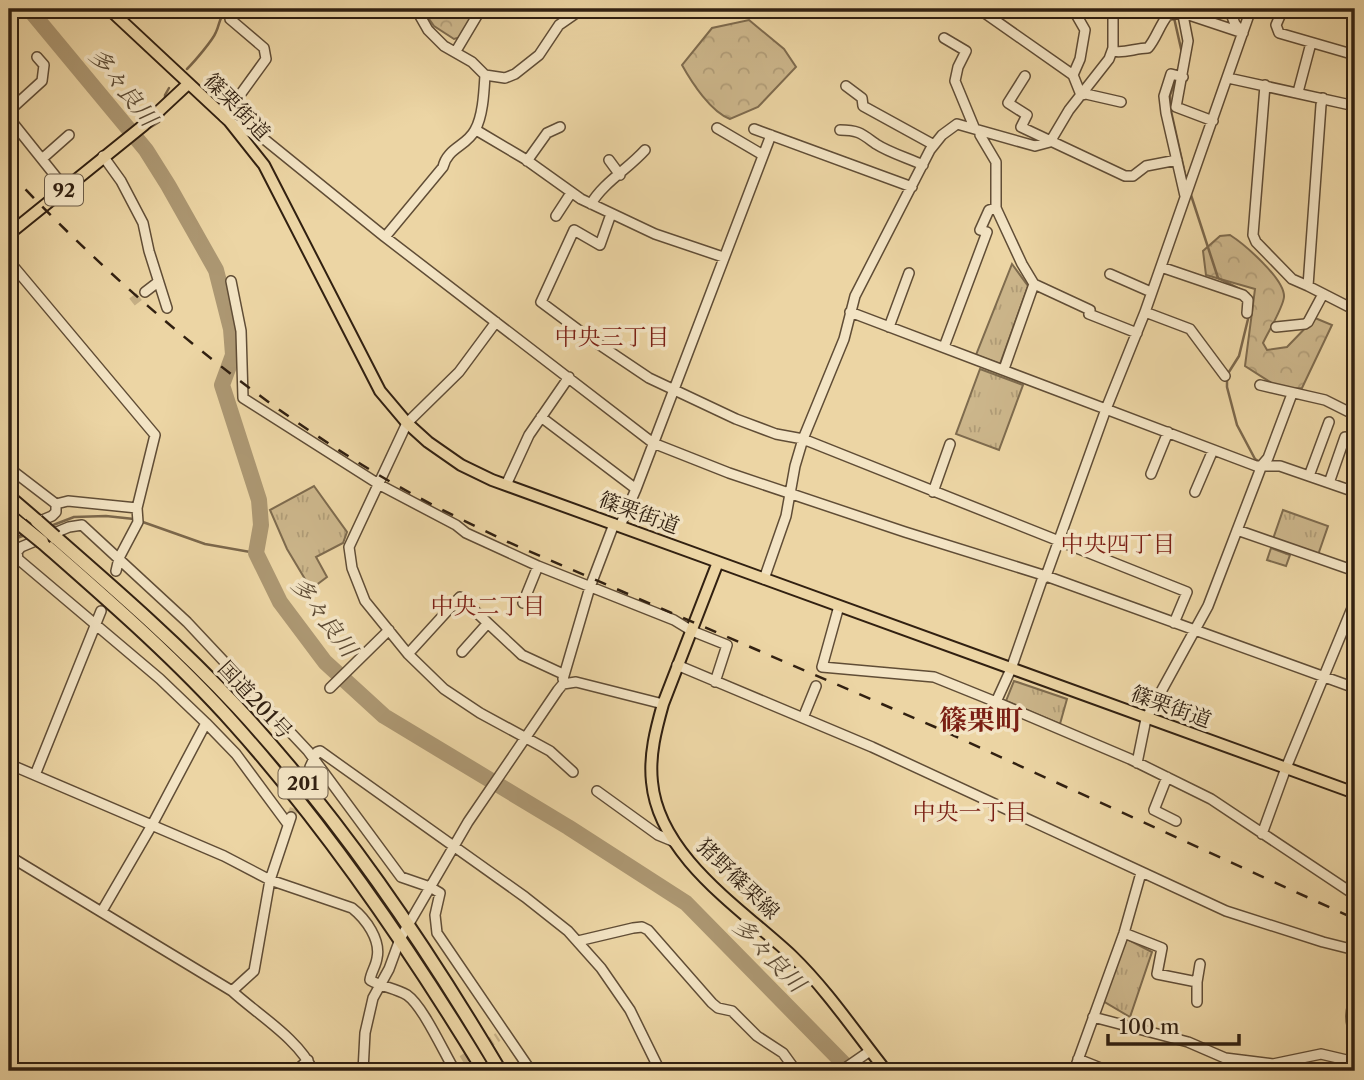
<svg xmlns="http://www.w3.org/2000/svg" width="1364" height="1080" font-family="'Libre Caslon Text','Noto Serif JP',serif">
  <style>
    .forest { fill: url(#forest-crowns); stroke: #7e6b4e; stroke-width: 2 }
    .park { fill: url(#park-tufts); stroke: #7e6b4e; stroke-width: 2 }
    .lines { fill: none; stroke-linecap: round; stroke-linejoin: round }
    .stream { stroke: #7b674b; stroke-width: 2.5 }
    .river { stroke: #ac9772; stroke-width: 16 }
    .minor-tunnel { stroke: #c7b187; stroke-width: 9; stroke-dasharray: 9 4.5; stroke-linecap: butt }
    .minor-casing { stroke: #604d36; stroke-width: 12 }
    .major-casing { stroke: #312011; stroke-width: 14 }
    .highway-casing { stroke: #312011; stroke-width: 16 }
    .minor { stroke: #f3e4c4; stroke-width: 9 }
    .major { stroke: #ecd5a4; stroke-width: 10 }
    .highway { stroke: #ecd5a4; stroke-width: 12 }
    .rail { stroke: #312011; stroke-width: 2.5; stroke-dasharray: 12 12; stroke-linecap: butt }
    .highway-bridge-casing { stroke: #312011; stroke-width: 16; stroke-linecap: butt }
    .highway-bridge { stroke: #ecd5a4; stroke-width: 12 }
    .labels { text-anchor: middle; stroke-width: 7; stroke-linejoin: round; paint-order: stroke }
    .shield { fill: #f3e4c4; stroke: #6b5b47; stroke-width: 2 }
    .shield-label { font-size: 19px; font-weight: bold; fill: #312011 }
    .street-label { font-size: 21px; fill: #312011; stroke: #f3e4c4 }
    .water-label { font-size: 23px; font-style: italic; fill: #5c4a33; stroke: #f3e4c4 }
    .neighbourhood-label { font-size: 23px; fill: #7a1f14; stroke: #f3e4c4 }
    .district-label { font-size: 28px; font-weight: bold; fill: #7a1f14; stroke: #f3e4c4 }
  </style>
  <defs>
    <pattern id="forest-crowns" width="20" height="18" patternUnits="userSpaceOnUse" patternTransform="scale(1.75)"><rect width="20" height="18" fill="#ccb68b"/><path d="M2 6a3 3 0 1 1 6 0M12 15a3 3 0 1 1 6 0" fill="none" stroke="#b09c77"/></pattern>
    <pattern id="park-tufts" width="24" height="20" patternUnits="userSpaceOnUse" patternTransform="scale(1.75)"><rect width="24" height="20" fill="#ccb68b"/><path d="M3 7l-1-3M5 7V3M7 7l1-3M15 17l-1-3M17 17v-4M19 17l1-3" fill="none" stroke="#b09c77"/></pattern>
  </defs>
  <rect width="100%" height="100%" fill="#ecd5a4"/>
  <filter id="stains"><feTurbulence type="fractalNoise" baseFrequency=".00286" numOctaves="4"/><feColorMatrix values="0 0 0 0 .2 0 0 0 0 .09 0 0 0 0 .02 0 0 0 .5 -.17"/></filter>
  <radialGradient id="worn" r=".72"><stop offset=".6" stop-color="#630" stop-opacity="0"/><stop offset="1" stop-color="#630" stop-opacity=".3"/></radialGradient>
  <path class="forest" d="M422,9H478L461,37L454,39L434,26Z
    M749,20L784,49L796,67L758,107L730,119C711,112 692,83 682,65L712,28Z
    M1230,235C1244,244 1285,279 1284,297C1283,308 1268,332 1263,343L1267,350L1287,347L1315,318L1332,325L1302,388L1281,389L1245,366L1255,289L1206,275L1203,251L1220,236Z"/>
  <path class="park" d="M1012,264L1028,286L1000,364L976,355Z
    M980,369L1023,385L999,450L956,434Z
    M314,486L347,532L343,543L316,557L327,577L311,589L287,549L270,510Z
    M1283,510L1328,526L1318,555L1273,539Z
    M1271,548L1290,555L1286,566L1267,560Z
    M1014,681L1067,699L1060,724L1006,701Z
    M1125,938L1152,952L1130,1017L1103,1001Z"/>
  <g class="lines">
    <path class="stream" d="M1172,9L1182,53
      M187,69C194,62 213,40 216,32C220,24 219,17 226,11
      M1177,77L1170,95L1171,111L1187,183
      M165,101V95L169,88
      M138,135L159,122L166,111
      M1190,192L1218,278L1248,293L1251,298
      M1249,315L1239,356L1227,375V387L1237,425L1255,459L1260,462
      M140,521L205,544L256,553
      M48,527L74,517L106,516L134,519
      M9,541L25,535"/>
    <path class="river" d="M29,9L146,150L168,185L216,270L231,329L233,355L222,385L259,500L261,525L256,553L280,602L325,662L384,716L568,827L686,903L851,1071"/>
    <path class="minor-tunnel" d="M132,302L145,292
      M291,817L310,767
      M462,1060L498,1037"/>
    <g class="minor-casing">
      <path id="minor" d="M416,9L428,30L444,46L472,62L485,75L505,78L515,74L539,55L559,25L582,9
        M979,9L1073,75
        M1073,9L1085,30L1080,59L1073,75L1081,95
        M1229,9L1235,24L1242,32
        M1283,9L1276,25L1279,33L1355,55
        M1349,9L1355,13
        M1182,10L1188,41L1176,107L1213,121
        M944,38L966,51L958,67L955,81L974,127
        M456,51L481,9
        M1112,51C1124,54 1135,48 1148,48C1157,37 1159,26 1168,15L1183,13L1243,33
        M1025,76L1008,103L1027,115L1021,127L1125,176H1133L1146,166L1177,160
        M1183,77L1171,74L1164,96L1166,113L1185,196
        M1228,78L1355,106
        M1265,85L1253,235L1256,242L1292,279L1308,286
        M846,86L862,98L863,106L934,145
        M1298,92L1311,43
        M1081,95L1086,94L1121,102
        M1323,98L1321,105L1308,286L1355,310
        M9,111L42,81L44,65L37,57
        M224,117L266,59L264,48L230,19V9
        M9,118L65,188
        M230,122L264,139L385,237L653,443L729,473L905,532L1046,576L1355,688
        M717,128L763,155
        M754,129L912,187
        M476,130L525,159L581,199L655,234L723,257
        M840,130C859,130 862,134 876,144C890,153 908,158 923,165
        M980,135L996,162V208
        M103,156L121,181L143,223L149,251L167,308
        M43,158L69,135
        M609,160L620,175
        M527,161L547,133L560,127
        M591,204C603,183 628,169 645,150
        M611,214L600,245L574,230L541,302L588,337L649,378L736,419L776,434L803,439L1187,592L1174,623
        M556,216L571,193
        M385,237L443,167C447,148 467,146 475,130C483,116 484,92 485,75
        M9,261L155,435L137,508L138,522L119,558L116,571
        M1161,267L1243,295L1248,300L1247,313
        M1110,274L1151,292
        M231,281L241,331L243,398L380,485L456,525L466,533L538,566L674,620L692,631L727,645L715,682
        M1034,284L1090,310L1089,314L1137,333
        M145,292L158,282
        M850,312L1256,466H1280L1355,492
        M1145,312L1190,329L1225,376
        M496,322L459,372L407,423L349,547L352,568L365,601L408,654L444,689L480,713L550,751L573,772
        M889,327L909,273
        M1276,327L1305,324L1308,322L1323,294
        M944,347L987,232L980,230L989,210L996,208L1022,264L1034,284L1004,369
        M1260,385L1325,400L1355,415
        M541,417L636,489
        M9,468L56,504
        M1151,474L1168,432
        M1309,476L1329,422
        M1329,483L1345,437
        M506,485L529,435L569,377
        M933,492L950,444
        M1195,492L1213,450
        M56,504L68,501L137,508
        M620,526L636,489L771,135
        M1237,530L1355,571
        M9,534L52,516L56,512V504
        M764,579L786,516L795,466L803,439L844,339L855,296L930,150L942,135L957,124L1035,146L1050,142L1069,110L1109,59L1113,48V9
        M523,603L538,566
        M839,606L822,667L934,677L996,702L1130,759L1211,799L1355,895
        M462,652L487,624
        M408,654L460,597L522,655L563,674
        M677,665L872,747L1226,911L1323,942L1355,950
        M563,679L590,587L614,524
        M330,688L389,630
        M996,702L1011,669L1042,580L1046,576L1106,409L1145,312L1251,9
        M803,718L816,686
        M1137,763L1146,719L1208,606L1262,465L1268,458L1292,394
        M9,764L224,856L270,880L352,908C366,919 381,940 377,958C376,966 371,972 370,980C382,987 395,988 407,995C423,1006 444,1053 455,1071
        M310,767L317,752L320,751L525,897L568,931L601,968L630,1010L660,1071
        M35,775L101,611
        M1167,777L1154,810L1176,821
        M597,791L658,835L675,842
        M287,823L236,754L206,723L160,679L18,559L17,552L21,547L69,527L82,525L187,622L308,751L401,877L430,887L440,893L435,915L437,933L531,1071
        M1262,834L1286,768L1355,601
        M9,856L232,991C257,1014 300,1040 313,1071
        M102,911L152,825L206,723
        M1124,933L1162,948L1157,974L1197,982V1002
        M578,941L633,928L642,927L648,930L712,1003L718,1008L732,1011L757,1036L783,1053L796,1071
        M1197,982L1200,964
        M232,991L254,971L270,880L291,817
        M1355,996C1351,1009 1349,1021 1355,1034
        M1093,1017L1188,1042L1225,1058L1273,1064L1321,1054L1355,1062
        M1078,1059L1108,1071
        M296,1071L308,1060
        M363,1071L365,1033L373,998L389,969L400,939L468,822L558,690L563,684L576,682L663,704
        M841,1071L870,1051
        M1074,1071L1124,933L1141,873"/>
    </g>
    <g class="major-casing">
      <path id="major" d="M109,9L229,121L264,165L380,391L407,423L428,442L461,465L492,480L1355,793
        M9,234L144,125L188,84
        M718,562L663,704C656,729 649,755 652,782C659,857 742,909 792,956C828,991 855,1032 886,1071"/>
    </g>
    <g class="highway-casing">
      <path id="highway" d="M9,497L37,521
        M9,515L21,525
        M55,537C118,592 180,646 237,707C339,817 424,943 500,1071
        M42,542C108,600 175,658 234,724C329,830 410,949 484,1071"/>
    </g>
    <use href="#minor" class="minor"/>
    <use href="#major" class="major"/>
    <use href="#highway" class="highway"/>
    <path class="rail" d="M9,172C118,288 240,391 377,474C419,499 464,521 508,542L935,727L1355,919"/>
    <g class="highway-bridge-casing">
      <path id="highway-bridge" d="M37,521L55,537
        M21,525L42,542"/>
    </g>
    <use href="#highway-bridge" class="highway-bridge"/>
  </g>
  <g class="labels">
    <g class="shield">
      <rect x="45" y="174.5" width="38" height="31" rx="5"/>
      <rect x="278.5" y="767.5" width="49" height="31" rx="5"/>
    </g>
    <g class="shield-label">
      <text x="64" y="197">92</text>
      <text x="303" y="790">201</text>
    </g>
    <g class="street-label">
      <text transform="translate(237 107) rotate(46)" y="7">篠栗街道</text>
      <text transform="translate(639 513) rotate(20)" y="7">篠栗街道</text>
      <text transform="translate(255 700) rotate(47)" y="7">国道201号</text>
      <text transform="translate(1171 707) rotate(20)" y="7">篠栗街道</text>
      <text transform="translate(738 879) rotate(44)" y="7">猪野篠栗線</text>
    </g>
    <g class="water-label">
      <text transform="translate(123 87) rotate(51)" y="8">多々良川</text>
      <text transform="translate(324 617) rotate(53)" y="8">多々良川</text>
      <text transform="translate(769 955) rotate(46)" y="8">多々良川</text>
    </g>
    <g class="neighbourhood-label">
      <text x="612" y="345">中央三丁目</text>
      <text x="1118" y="552">中央四丁目</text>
      <text x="488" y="614">中央二丁目</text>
      <text x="970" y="820">中央一丁目</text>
    </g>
    <g class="district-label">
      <text x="981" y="730">篠栗町</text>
    </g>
  </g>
  <rect width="1364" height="1080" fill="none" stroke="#ecd5a4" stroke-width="35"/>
  <rect x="10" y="10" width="1343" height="1059" fill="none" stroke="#312011" stroke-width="3.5"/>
  <rect x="18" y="18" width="1329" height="1045" fill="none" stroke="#312011" stroke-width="2"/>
  <path d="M1108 1034v10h131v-10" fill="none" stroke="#312011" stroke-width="3.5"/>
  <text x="1119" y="1034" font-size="21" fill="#312011" stroke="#f3e4c4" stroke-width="5" paint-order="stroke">100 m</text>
  <rect width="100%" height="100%" filter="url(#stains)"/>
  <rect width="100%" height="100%" fill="url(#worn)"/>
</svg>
